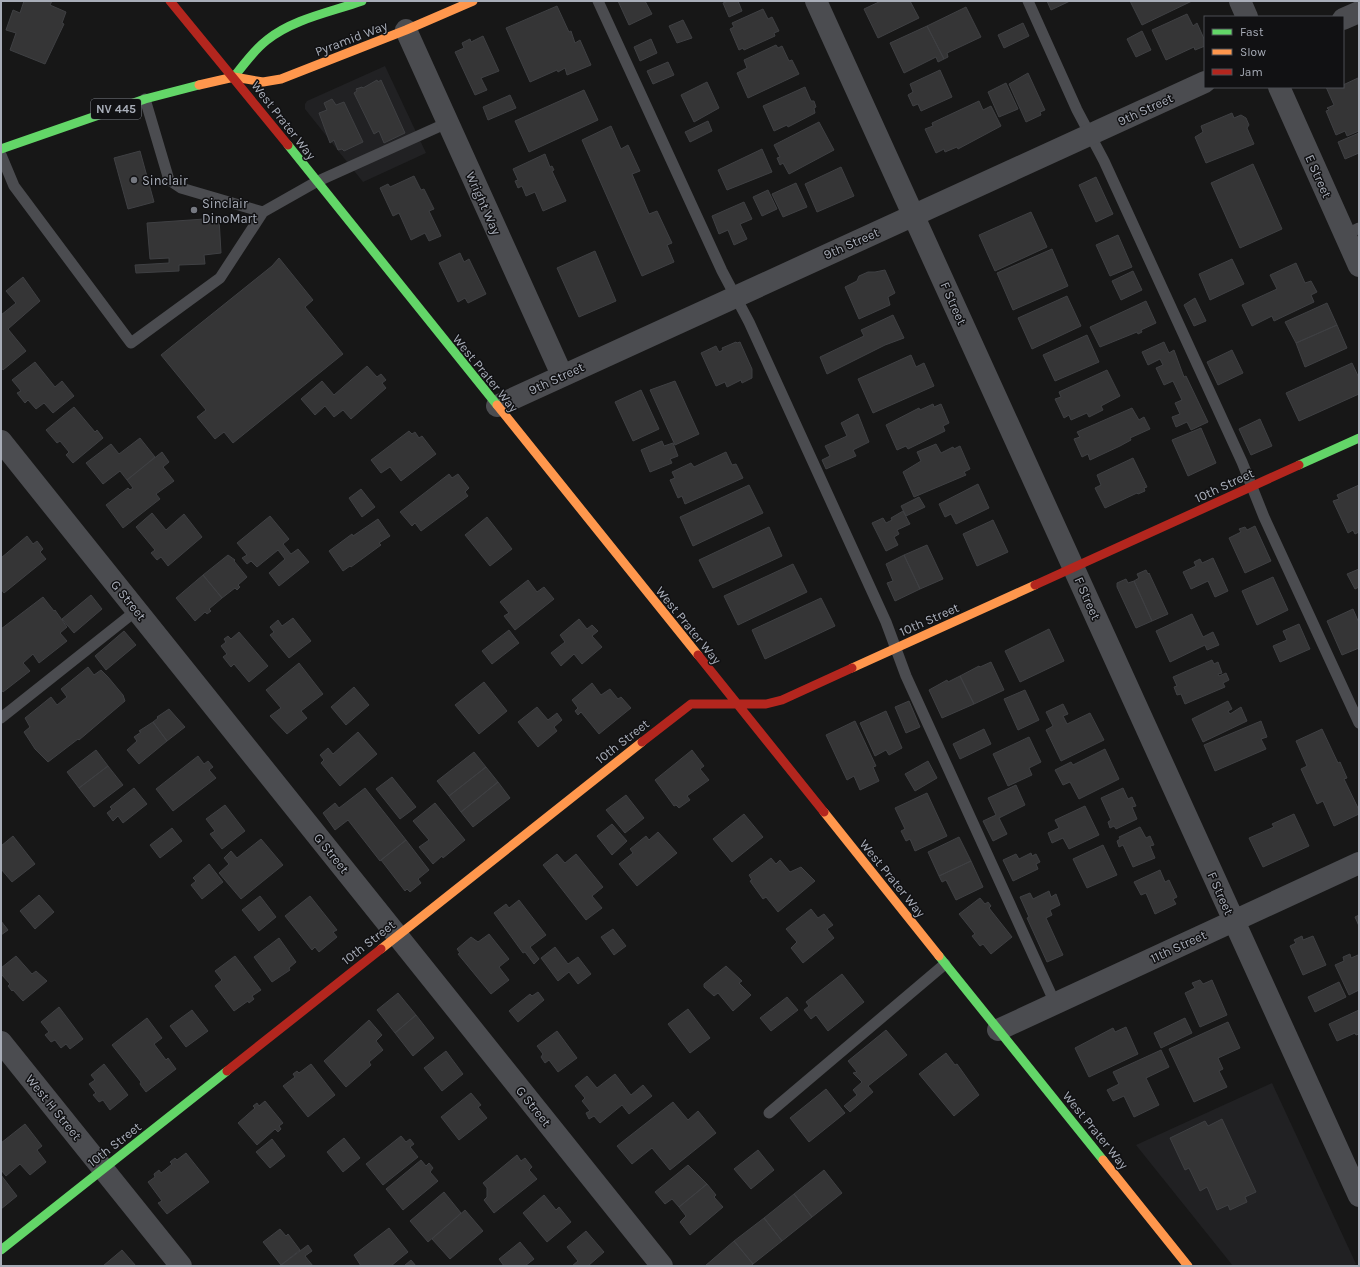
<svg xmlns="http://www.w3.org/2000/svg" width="1360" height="1267" font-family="Karla,sans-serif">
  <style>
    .built { fill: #212123 }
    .building { fill: #353536; stroke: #3f4043 }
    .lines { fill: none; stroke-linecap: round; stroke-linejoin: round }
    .lane { stroke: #4b4c50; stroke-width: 11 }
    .street { stroke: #4b4c50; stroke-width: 22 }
    .fast { stroke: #63d668; stroke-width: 9 }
    .slow { stroke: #ff974d; stroke-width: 9 }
    .jam { stroke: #b3261e; stroke-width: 9 }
    .poi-dot { fill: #757880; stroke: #111113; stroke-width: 1.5 }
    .labels { text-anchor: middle; stroke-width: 3; stroke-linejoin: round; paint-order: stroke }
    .shield { fill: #111113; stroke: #7b7e86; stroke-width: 1 }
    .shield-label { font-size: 12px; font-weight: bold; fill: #a8adb8 }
    .street-label { font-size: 13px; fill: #a8adb8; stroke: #111113 }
    .poi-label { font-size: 13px; fill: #a8adb8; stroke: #111113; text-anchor: start }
  </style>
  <rect width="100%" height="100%" fill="#171717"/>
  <path class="built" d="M385,66L426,153L363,182L305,109V104L307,101Z
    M1272,1083L1356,1264L1352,1266H1233L1136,1145Z"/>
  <path class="building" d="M24,1H52L50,5L66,12L62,23L64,24L45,64L10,50L16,33L6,30L13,10L20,13Z
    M618,1H645L652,14L629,25Z
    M728,1H738L742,11L729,17L723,3Z
    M881,1H910L919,18L878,38L864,9Z
    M1047,1H1070L1051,10Z
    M1130,1H1192L1142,25Z
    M557,6L569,32L571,31L575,43L580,40L591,65L567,75L565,68L558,72L557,70L530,82L506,28Z
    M966,7L981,37L947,53L948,57L944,59L927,26Z
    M763,9L768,19L772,17L779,31L774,33L775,36L744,50L743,48L739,50L730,29L734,27L732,23Z
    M1187,14L1193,26L1197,23L1205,41V46L1195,50L1194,47L1166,60L1152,30Z
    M683,20L692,38L677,43L669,26Z
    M1023,23L1029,36L1004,48L998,35Z
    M927,26L944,59L938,62L936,57L904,73L890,43Z
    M1142,31L1151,50L1136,57L1127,39Z
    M483,36L499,71L481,78L487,90L475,95L455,52L464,48L462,43L470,39L471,42Z
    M651,39L657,53L640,61L634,47Z
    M776,45L778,48L782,46L789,61L792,60L799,74L748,98L737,73L747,68L744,60Z
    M668,62L674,75L653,84L647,71Z
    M940,70L952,97L921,111L918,104L913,106L908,95L913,92L910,84Z
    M1028,73L1045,110L1040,112L1041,115L1026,122L1009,84Z
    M1358,78L1359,131L1347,136L1345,131L1336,135L1326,111L1329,110L1327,108L1334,105L1326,87H1343V85Z
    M377,80L378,82L381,80L405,133L384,143L379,131L374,134L354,93L357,91L356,89L362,87L363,88Z
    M707,82L719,108L694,122L681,95Z
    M1006,83L1018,109L999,117L988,92Z
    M805,87L811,101H814L816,107L814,108L815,113L788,127L787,125L774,131L763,106Z
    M584,90L598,120L529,152L515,121Z
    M510,95L516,108L488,120L483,107Z
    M332,99L336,105L344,102L363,142L344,151L342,149L338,150L334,140L330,143L319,113L327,110L324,103Z
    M979,101L983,110L991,106L1001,126L958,149L957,147L945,152L944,149L936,153L925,129L933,126L932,123Z
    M1232,113L1234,118L1241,115L1246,118L1249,125L1247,128L1254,144L1206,163L1195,137L1203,132L1201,126Z
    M708,121L712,131L690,142L685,132Z
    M819,122L834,150L789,174L783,163L780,165L777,158L780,157L774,145Z
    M611,126L621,149L628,145L640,171L632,174L649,214L657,211L672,243L667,245L674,262L642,276L582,140Z
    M1359,133V153L1345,159L1338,142Z
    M762,149L772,172L727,190L718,170Z
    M140,151L154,202L128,209L114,158Z
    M545,154L550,167L552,166L554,170L552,171L566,201L543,211L535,192L526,196L522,186L518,188L515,181L518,180L513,169Z
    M1253,164L1282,229L1240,248L1211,183Z
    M841,167L854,196L817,212L805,184Z
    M414,176L421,190L424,189L434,209L429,211L441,236L429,241L425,233L411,240L399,213L393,216L380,188L388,184L390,187Z
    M1096,177L1113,214L1096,222L1079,185Z
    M796,183L807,207L783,217L772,194Z
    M768,190L777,209L762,216L753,197Z
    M744,202L752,219L740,224L747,239L734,245L728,230L719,234L712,216Z
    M1031,212L1047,247L995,271L979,235Z
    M219,218L221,253L204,255L205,264L179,265V271L136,273L135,265L169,263V258L150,259L147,223Z
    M1118,235L1132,267L1110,276L1096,245Z
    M1052,249L1068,286L1013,310L997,273Z
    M595,251L616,301L579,317L557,268Z
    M460,253L464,262L469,259L486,294L468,303L465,298L458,302L439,263Z
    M279,258L313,300L305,307L343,354L233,443L224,432L215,439L197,417L206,410L161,355L272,266Z
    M1232,259L1244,284L1210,300L1199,274Z
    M1296,263L1305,283L1311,281L1317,292L1311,295L1314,302L1274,321L1272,316L1252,326L1242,305L1277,289L1270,275Z
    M885,270L895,293L888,297L890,305L859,319L845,287L857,281L859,276L868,272H875Z
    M1133,271L1142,290L1121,300L1112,281Z
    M23,277L40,301L8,329L26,351L3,370L1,367V315L16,303L6,291Z
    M1067,296L1081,326L1032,349L1018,318Z
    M1195,298L1206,321L1194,326L1184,305Z
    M1146,301L1156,323L1141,330L1142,332L1138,334L1137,332L1100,347L1090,327Z
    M1327,303L1337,325L1296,343L1285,322Z
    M893,315L904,338L885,345L827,374L820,357L864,336L861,330Z
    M1337,325L1347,348L1305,367L1296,343Z
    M1087,335L1099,362L1055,381L1043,355Z
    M736,342L737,343L740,342L752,369V378L742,383L741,380L727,387L725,382L716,386L701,353L716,346L719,352L723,350L722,348Z
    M1164,342L1169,353L1174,350L1184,377L1186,376L1208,422L1191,430L1187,422L1176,427L1172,417L1180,414L1175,403L1182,400L1173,381L1164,385L1156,368L1163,365L1160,359L1148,365L1142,352Z
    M1232,350L1243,373L1218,385L1207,362Z
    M911,355L916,367L924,363L934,386L873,413L858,379Z
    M35,362L55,387L62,381L74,396L53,413L44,403L36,409L28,400L25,403L17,393L21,391L12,380Z
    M1352,363L1359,378V394L1299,421L1286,393Z
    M367,366L377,377L381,374L386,380L382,383L386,388L351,419L343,410L334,417L325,406L315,415L301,399L322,381L334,395Z
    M1107,370L1120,396L1101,406L1103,410L1089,417L1087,413L1071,420L1069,415L1064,418L1055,399L1061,397L1059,392Z
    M675,381L699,434L675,445L650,390Z
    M641,390L659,429L633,441L615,402Z
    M933,404L934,407L941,404L949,423L943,426L945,431L908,449L906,446L897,450L886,425L919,408L920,410Z
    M74,407L95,432L97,430L103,438L73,463L66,455L69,452L60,441L57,443L46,430Z
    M1132,408L1139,420L1144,417L1150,429L1130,438L1131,440L1120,446L1090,460L1088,454L1082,457L1074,439L1080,437L1077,432Z
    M858,414L869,442L853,450L856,456L826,469L822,460L830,456L825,446L847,436L841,423Z
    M1260,419L1272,446L1251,455L1239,429Z
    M1201,428L1216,463L1188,476L1172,440Z
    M409,431L412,434L415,432L419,438L422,436L436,454L401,481L390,467L381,473L371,460Z
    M140,438L155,457L127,480L120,471L103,484L86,463L111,444L119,454Z
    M662,441L664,446L673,443L678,456L670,459L672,463L650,472L641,450Z
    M936,444L941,453L953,447L954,449L960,446L970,469L964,472L966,475L914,497L903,472L921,461L917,452Z
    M162,452L169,462L163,467L174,481L156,494L160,499L123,528L106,505L128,488L130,490L133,488L127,480Z
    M726,452L732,465L736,464L743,478L685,504L682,496L678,498L670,480L675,478L672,472L691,463L694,467Z
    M1133,458L1147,487L1144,488L1145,491L1138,494L1137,493L1105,508L1095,488L1101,485L1097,475Z
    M449,474L452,478L458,474L469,488L465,492L468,496L421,531L415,523L412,526L400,512Z
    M978,484L989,508L956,524L951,514L945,517L939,504Z
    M749,485L763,513L693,546L680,517Z
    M1359,485V532L1355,534L1353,530L1348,533L1333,501L1339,499L1337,495Z
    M361,489L375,507L362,517L349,498Z
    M919,497L925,507L906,516L901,506Z
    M903,511L910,524L897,530L899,534L894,537L898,545L886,551L872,523L883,518L886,523L892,520L891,518Z
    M152,513L166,530L184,514L202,537L168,566L161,557L157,560L151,553L155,550L136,527Z
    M270,516L289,539L283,544L291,554L298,549L309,562L279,586L269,573L285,559L278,550L257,567L251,561L247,564L242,558L247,555L237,543Z
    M487,517L512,549L490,566L465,535Z
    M378,519L390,536L379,543L381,545L351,567L350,566L343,571L329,551L352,534L353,536Z
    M993,520L1008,552L977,566L963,534Z
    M1255,526L1271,561L1245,573L1229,538L1241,532L1239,529L1245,527L1247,530Z
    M769,527L782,556L713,588L699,560Z
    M27,536L33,544L37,541L43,549L40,552L46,559L4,593L1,589V558Z
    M927,545L943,579L920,589L904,555Z
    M228,555L235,560L234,561L247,577L238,585L240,587L237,590L235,588L222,598L203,575Z
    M904,555L920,589L895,601L887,583L893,581L886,564Z
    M1213,558L1228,591L1215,597L1208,581L1191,589L1183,572L1196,566L1194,562L1200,559L1202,563Z
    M793,564L807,592L738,625L724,596Z
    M1359,569V587L1355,589L1347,574Z
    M1146,570L1148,574L1149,573L1168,614L1152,621L1134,581L1139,578L1137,574Z
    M203,575L222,598L209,609L211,611L207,614L205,612L195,621L176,598Z
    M1273,577L1288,610L1257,625L1242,591Z
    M1126,579L1128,583L1134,581L1152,621L1136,628L1117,587V583Z
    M528,580L537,592L544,587L554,599L515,630L504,616L509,613L500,602Z
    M91,595L102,609L74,633L62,619Z
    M43,597L54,611L55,610L67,627L60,633L67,641L39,663L33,654L23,663L30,671L3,692L1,689V629Z
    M821,598L835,626L765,659L752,630Z
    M1353,609L1359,623V648L1342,655L1327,621Z
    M1192,614L1203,637L1213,632L1219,645L1207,650L1205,645L1170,662L1156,631Z
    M293,618L311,641L289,658L270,635L274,632L270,627L278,620L282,626Z
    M579,619L587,629L592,625L598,631L592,636L602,647L582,664L574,654L561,666L551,653L565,642L560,635Z
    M1299,624L1310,649L1280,662L1273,646L1287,640L1283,631Z
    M1049,629L1064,661L1020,682L1005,651Z
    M509,630L519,643L492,664L482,651Z
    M124,631L136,645L106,670L95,656Z
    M239,632L268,666L249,682L234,664L231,667L223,657L227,654L221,646L226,642L224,639L228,636L231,639Z
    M1212,660L1214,664L1218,662L1222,673L1218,674L1219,676L1226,673L1229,680L1223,683L1225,687L1185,704L1181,694L1177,695L1174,687L1177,686L1173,677Z
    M991,662L1004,690L974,704L960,676L979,666L980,667Z
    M299,663L323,694L301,711L307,718L287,734L270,716L281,708L266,690Z
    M88,667L94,675L101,670L108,677L123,695L125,701L79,740L78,739L48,762L35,749L24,732L30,727L25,718L51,697L57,705L67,697L61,689Z
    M960,676L974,704L942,718L929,690L947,680L948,682Z
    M484,682L507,711L479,734L455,705Z
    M592,683L601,695L610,689L618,699L621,697L631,708L599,734L581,712L578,715L575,711L578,708L572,700Z
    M354,687L369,705L346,725L331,707Z
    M1025,690L1039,720L1018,730L1004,699Z
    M909,701L920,727L906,733L895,707Z
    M1228,701L1232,709L1228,711L1230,714L1241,707L1247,721L1203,742L1192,719Z
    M1063,704L1068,714L1063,716L1067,724L1090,713L1104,740L1061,761L1046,730L1053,726L1046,712Z
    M537,707L548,720L557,713L562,720L554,727L557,731L538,747L518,722Z
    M169,709L185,727L167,741L153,722L158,718L157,717Z
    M886,711L902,748L889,755L886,750L875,756L860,723Z
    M855,721L876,766L873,767L879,781L860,790L854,776L847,780L826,735Z
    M1261,721L1267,737L1261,739L1266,749L1215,771L1204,745Z
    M153,722L167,741L139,764L127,750L137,741L134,737L141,732L139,731Z
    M984,729L991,744L960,759L953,744Z
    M1322,729L1338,763L1340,762L1347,778L1344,779L1359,810V814L1334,826L1323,801L1317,804L1301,769L1307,766L1296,741Z
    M358,732L377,754L340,786L321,763L324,760L320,755L328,748L333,754Z
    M1029,737L1041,762L1029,768L1032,775L1008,786L993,754Z
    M1105,749L1119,779L1079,799L1070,782L1063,785L1055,770L1071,762L1073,765Z
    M96,750L108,766L79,788L67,772Z
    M692,750L704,766L700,769L709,780L687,796L690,800L679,808L676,805L674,806L655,780Z
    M474,752L486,767L449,796L437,781Z
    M198,756L204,764L208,761L213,767L209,770L216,778L173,811L156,789Z
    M928,761L937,778L915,791L905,774Z
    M108,766L123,785L94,807L79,788Z
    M486,767L498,782L461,812L449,796Z
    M392,777L416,807L400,819L376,789Z
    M498,782L510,798L473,827L461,812Z
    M1016,785L1025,805L999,818L1007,834L993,841L983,821L996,815L988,798Z
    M134,788L147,804L123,823L118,816L113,821L107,813L112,809L110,807Z
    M365,788L406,840L380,861L348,820L335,830L323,813L335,803L339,808Z
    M1123,788L1128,799L1132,797L1136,806L1132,807L1137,819L1116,829L1114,826L1110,828L1108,822L1111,820L1101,798Z
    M927,793L947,836L915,851L910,839L906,841L901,831L905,829L895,808Z
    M626,795L644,818L625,833L606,810Z
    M435,803L465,840L443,858L442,856L433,864L419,847L429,840L413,821Z
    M225,805L245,831L222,849L210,834L215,831L206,819Z
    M1085,806L1099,835L1069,849L1063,838L1052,843L1048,833L1059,828L1055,820Z
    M744,814L763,837L732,862L713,839Z
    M1294,814L1309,846L1263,867L1249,838L1274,827L1272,824Z
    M612,824L627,841L612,855L597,836Z
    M1140,827L1146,838L1150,836L1154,845L1150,846L1155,858L1133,867L1123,845L1119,847L1117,841L1120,839L1119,837Z
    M172,828L182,841L160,858L150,845Z
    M658,832L677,853L637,886L619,864L633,853L630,849L646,836L649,840Z
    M13,836L35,864L12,882L1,869V846Z
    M959,837L971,861L939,876L928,852Z
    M261,839L283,865L241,899L219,873L229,864L224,858L231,851L237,858Z
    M406,840L429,870L418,879L421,883L410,892L407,889L405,891L381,860Z
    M1103,845L1117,875L1087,888L1073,859Z
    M1031,853L1032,856L1036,854L1040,862L1036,864L1038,869L1013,881L1003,860L1016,854L1019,859Z
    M557,854L565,863L576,854L603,887L592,896L602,908L586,920L543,865Z
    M771,858L776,864L780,860L790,872L801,867L815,881L778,912L766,897L763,899L750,881L752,880L749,875Z
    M971,861L983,887L956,900L946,880L942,882L939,876Z
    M209,864L223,882L202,899L191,885L196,881L193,878Z
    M1160,870L1165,882L1169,880L1177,897L1173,899L1176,904L1155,914L1146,893L1141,895L1134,882Z
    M1049,891L1051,897L1056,894L1060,905L1050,910L1052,915L1046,918L1063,955L1047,962L1027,918L1029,917L1020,897L1030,893L1033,899Z
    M39,895L54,912L35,929L20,911Z
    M260,896L276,917L259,931L242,910Z
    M310,896L337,930L333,932L337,937L319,952L315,947L312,950L285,916Z
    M980,898L985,904L988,902L991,906L989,908L1012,937L991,954L983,944L980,946L972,936L975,934L959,914Z
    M519,900L546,935L530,947L539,959L534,964L525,952L523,953L494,913L506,904L509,908Z
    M811,909L818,918L824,914L833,925L827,929L834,938L803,963L791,948L797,942L786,929Z
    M1359,915V926L1355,917Z
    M1,921L8,930L1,935Z
    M613,929L626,946L614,955L601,937Z
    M489,934L509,959L499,967L509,980L491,994L458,954L460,953L457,949L471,937L478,942Z
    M1302,936L1303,940L1313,936L1326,965L1303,975L1290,946L1296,943L1294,940Z
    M279,938L296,962L289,968L290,970L272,982L254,957Z
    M555,947L568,964L578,957L591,974L578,984L569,972L558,981L541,958Z
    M1350,954L1351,958L1358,955L1359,957V990L1349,995L1335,965L1344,961L1343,957Z
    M16,956L32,974L36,971L47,981L23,1001L13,990L12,991L8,986L10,984L1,974V968Z
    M235,956L261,990L252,996L254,999L249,1003L248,1001L234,1011L215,986L222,980L215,971Z
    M726,966L742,981L739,983L751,995L733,1011L718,993L714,996L704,987V984Z
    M842,974L864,1002L828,1031L816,1015L811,1019L804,1010L809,1006L806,1002Z
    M1200,980L1203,984L1212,980L1227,1015L1200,1027L1185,993L1195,988L1192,983Z
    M1339,982L1346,997L1315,1012L1308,997Z
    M538,992L544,1000L518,1022L509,1011L530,994L532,996Z
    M398,993L416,1015L395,1033L377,1010Z
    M787,997L798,1010L771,1031L760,1018Z
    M59,1007L83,1039L70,1049L66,1044L61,1048L55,1040L51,1042L45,1035L49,1032L41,1022Z
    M688,1009L710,1038L690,1053L668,1024Z
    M192,1010L208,1031L186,1047L170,1026Z
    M1359,1010V1034L1356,1035L1355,1033L1337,1041L1329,1024Z
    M416,1015L434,1038L413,1056L395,1033Z
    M147,1018L162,1038L154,1044L166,1060L168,1058L176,1069L146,1092L140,1084L141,1082L112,1045Z
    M1185,1018L1192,1033L1161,1048L1154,1033Z
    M369,1020L382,1035L376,1041L383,1050L369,1062L371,1065L346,1087L324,1061Z
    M1228,1022L1240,1048L1218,1058L1223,1069L1219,1071L1227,1087L1194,1102L1169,1049Z
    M1126,1027L1138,1054L1089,1077L1075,1048L1113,1028L1115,1032Z
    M886,1030L907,1055L868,1086L873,1092L850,1112L844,1106L857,1095L853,1090L862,1082L853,1073L857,1072L848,1061Z
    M557,1031L577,1058L558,1072L549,1060L545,1063L541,1057L543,1054L537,1046Z
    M1161,1050L1169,1067L1146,1078L1159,1105L1134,1117L1124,1096L1113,1101L1107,1090L1119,1084L1113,1072Z
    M446,1051L463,1074L442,1091L424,1068Z
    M946,1053L955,1065L957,1064L979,1095L954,1116L919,1074Z
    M104,1064L128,1095L110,1110L103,1100L99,1102L93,1095L96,1093L89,1084L95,1080L91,1075Z
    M311,1064L335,1095L308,1117L283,1086L295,1077L293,1074L297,1071L299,1073Z
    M615,1074L631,1095L643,1085L652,1096L629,1114L622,1105L600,1123L594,1116L589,1119L586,1113L590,1111L582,1101L585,1098L575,1086L587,1076L597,1088Z
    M826,1089L845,1113L809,1142L790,1118Z
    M471,1093L481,1105L478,1107L487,1118L459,1140L441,1117Z
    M265,1101L283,1123L279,1126L281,1129L278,1132L275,1129L257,1145L238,1123L255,1108L253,1106L257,1103L259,1106Z
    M673,1102L688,1120L698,1111L716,1133L670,1170L652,1148L632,1164L617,1146Z
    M1222,1119L1256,1192L1245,1197L1247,1202L1230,1210L1228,1205L1217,1210L1207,1187L1200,1191L1189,1168L1185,1170L1170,1138L1205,1121L1208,1126Z
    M25,1124L42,1146L37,1150L46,1162L30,1175L20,1164L6,1176L1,1170V1143Z
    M401,1136L406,1142L410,1139L414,1144L410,1147L418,1157L383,1185L366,1164Z
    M344,1138L360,1158L343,1172L327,1152Z
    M272,1139L285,1156L270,1168L256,1152Z
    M758,1150L774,1170L751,1189L734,1169Z
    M186,1153L209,1182L167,1214L158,1203L162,1201L148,1182L155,1177L154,1174L159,1170L161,1173L172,1164L170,1162L175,1158L177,1160Z
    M517,1155L521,1161L525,1158L532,1167L529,1170L537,1179L494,1213L484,1200L487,1197V1188L483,1183Z
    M421,1160L426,1166L429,1163L433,1168L430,1172L438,1181L403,1210L386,1189Z
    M688,1165L707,1184L679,1207L672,1199L665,1204L655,1192Z
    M824,1170L842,1193L812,1217L794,1194Z
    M1,1175L17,1196L1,1209Z
    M707,1184L716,1195L714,1197L723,1207L690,1235L680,1222L686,1216L679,1207Z
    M444,1192L461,1213L428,1242L410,1221Z
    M794,1194L812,1217L782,1241L764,1218Z
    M544,1195L556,1210L559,1207L571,1222L547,1242L523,1213Z
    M465,1210L483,1231L450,1259L432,1239Z
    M764,1218L782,1241L753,1264L734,1241Z
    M389,1228L408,1252L391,1266H361L354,1255Z
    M280,1229L286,1236L288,1234L300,1250L281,1265L263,1242Z
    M586,1231L604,1252L588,1266H572L578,1261L567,1247Z
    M734,1241L753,1264L751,1266H705Z
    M520,1242L534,1259L525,1266H504L499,1259Z
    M308,1245L312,1251L305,1256L313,1266H280Z
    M122,1250L136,1266H103Z
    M411,1260L416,1266H404Z"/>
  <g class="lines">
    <path class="lane" d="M598,1L722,271L749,322L886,622L906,676L1055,1003
      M1028,1L1077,110L1104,161L1242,462L1264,517L1359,723
      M145,99L169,180L181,188L263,212
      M1,155L14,186L131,343L220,278L263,212L316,182L447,123
      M1345,235L1359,228
      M1,718L137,610
      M769,1113L945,964"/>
    <path class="street" d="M816,1L1359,1196
      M1240,1L1247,17
      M1343,19L1359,12
      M406,30L562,375
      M1279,87L1359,266
      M497,406L1205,82
      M1,441L662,1266
      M998,1030L1359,863
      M1,1042L181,1266"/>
    <path class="fast" d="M234,77C244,64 254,50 267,40C293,19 331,12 362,1
      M288,145L497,405
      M1,149L145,99L199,85
      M1299,465L1359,438
      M939,956L1103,1160
      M1,1250L227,1071"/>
    <path class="slow" d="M199,85L234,77L263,82L281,79L406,30L473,1
      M497,405L698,655
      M852,668L1035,585
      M824,812L939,956
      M381,949L642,742
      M1103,1160L1188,1266"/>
    <path class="jam" d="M170,1L288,145
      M1035,585L1299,465
      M698,655L824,812
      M642,742L691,704H766L782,700L852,668
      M227,1071L381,949"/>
  </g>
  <g class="poi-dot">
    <circle cx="134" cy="180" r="4"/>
    <circle cx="194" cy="210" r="4"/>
  </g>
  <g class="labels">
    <rect class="shield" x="91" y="99" width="50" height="20" rx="3"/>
    <g class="shield-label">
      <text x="116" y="113">NV 445</text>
    </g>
    <g class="street-label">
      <text transform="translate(351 38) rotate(-21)" y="5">Pyramid Way</text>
      <text transform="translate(1145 109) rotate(-25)" y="5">9th Street</text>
      <text transform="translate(284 120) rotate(52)" y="5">West Prater Way</text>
      <text transform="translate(1319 176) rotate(66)" y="5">E Street</text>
      <text transform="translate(484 203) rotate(66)" y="5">Wright Way</text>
      <text transform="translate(851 243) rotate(-24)" y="5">9th Street</text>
      <text transform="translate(954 303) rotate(66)" y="5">F Street</text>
      <text transform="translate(486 373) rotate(51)" y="5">West Prater Way</text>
      <text transform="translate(556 378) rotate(-25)" y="5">9th Street</text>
      <text transform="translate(1224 485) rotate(-25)" y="5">10th Street</text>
      <text transform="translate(1088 598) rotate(66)" y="5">F Street</text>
      <text transform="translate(129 600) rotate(51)" y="5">G Street</text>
      <text transform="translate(929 619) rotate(-24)" y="5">10th Street</text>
      <text transform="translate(689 625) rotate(51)" y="5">West Prater Way</text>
      <text transform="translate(622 741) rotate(-38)" y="5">10th Street</text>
      <text transform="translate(332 853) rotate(51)" y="5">G Street</text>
      <text transform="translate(893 878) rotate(51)" y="5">West Prater Way</text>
      <text transform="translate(1221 893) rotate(66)" y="5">F Street</text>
      <text transform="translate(368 942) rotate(-38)" y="5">10th Street</text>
      <text transform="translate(1178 946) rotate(-25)" y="5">11th Street</text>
      <text transform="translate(534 1106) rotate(51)" y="5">G Street</text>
      <text transform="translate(54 1107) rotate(51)" y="5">West H Street</text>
      <text transform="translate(1096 1130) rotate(51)" y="5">West Prater Way</text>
      <text transform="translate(114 1144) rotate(-38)" y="5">10th Street</text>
    </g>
    <g class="poi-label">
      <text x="142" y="185">Sinclair</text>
      <text x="202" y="208">Sinclair<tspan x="202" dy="15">DinoMart</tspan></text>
    </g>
  </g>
  <rect width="1360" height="1267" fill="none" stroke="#a8adb8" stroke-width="4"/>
  <rect x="1204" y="16" width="140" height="72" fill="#111113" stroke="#4d4f55"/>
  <rect x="1212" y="29" width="20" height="6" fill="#63d668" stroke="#4d4f55"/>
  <text x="1240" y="36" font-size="12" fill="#a8adb8">Fast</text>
  <rect x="1212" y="49" width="20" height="6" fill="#ff974d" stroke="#4d4f55"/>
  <text x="1240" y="56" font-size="12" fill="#a8adb8">Slow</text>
  <rect x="1212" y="69" width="20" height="6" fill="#b3261e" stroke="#4d4f55"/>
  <text x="1240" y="76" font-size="12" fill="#a8adb8">Jam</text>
</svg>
